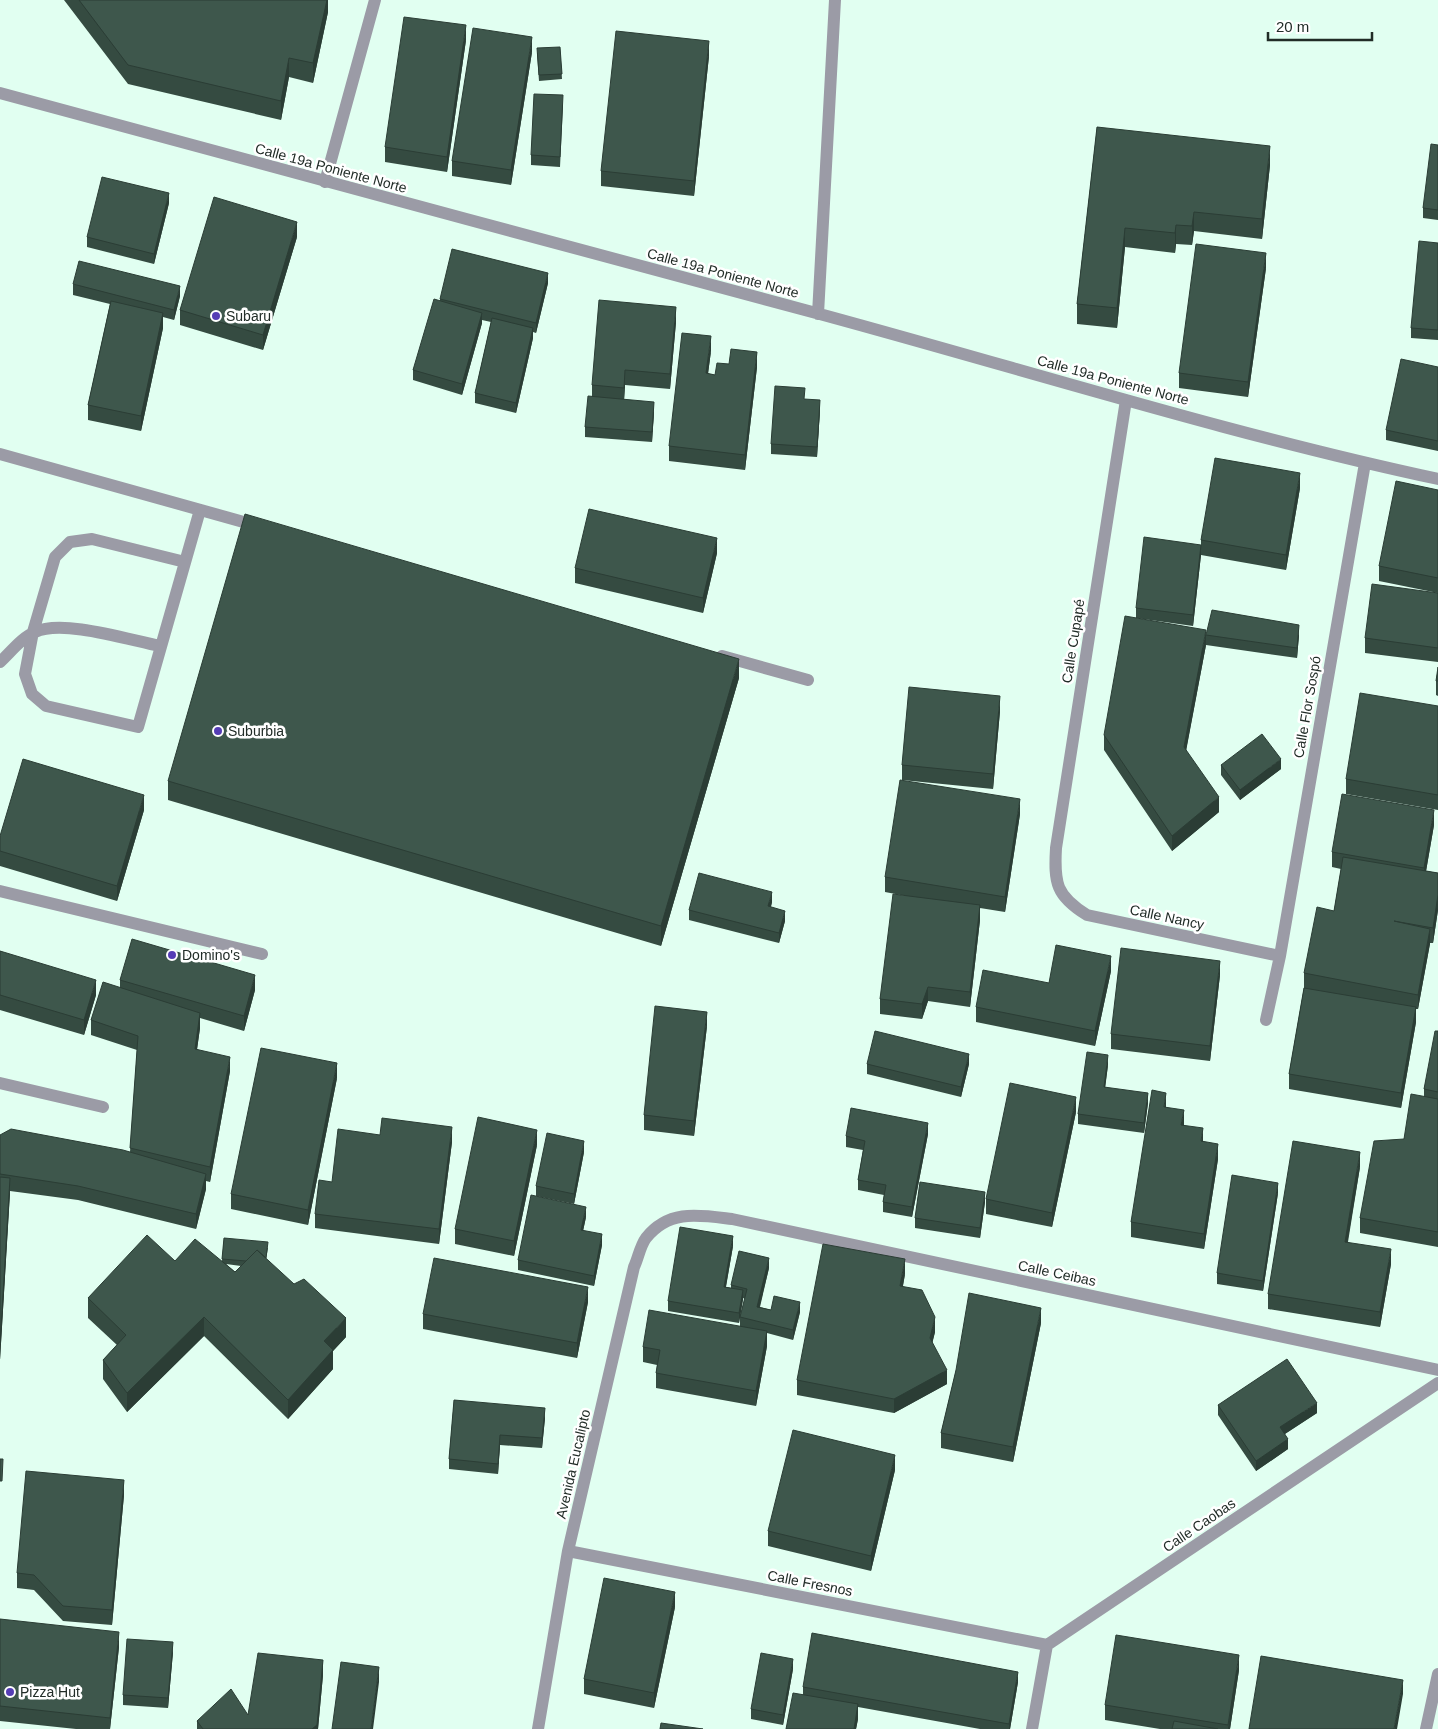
<svg xmlns="http://www.w3.org/2000/svg" width="1438" height="1729" font-family="Arial,sans-serif">
  <style>
    .lines { fill: none; stroke-linecap: round; stroke-linejoin: round }
    .lane { stroke: #9b9ba6; stroke-width: 12 }
    .street { stroke: #9b9ba6; stroke-width: 12 }
    .wall { fill: #354b41; fill-rule: evenodd }
    .shaded-wall { fill: #2b3d35 }
    .building { fill: #3e574c; stroke: #2b3d35 }
    .poi-dot { fill: #553db5; stroke: #fff; stroke-width: 2 }
    .labels { text-anchor: middle; stroke-width: 5; stroke-linejoin: round; paint-order: stroke }
    .street-label { font-size: 14px; fill: #212c27; stroke: #fff }
    .poi-label { font-size: 14px; fill: #212c27; stroke: #fff; text-anchor: start }
  </style>
  <rect width="100%" height="100%" fill="#e1fff1"/>
  <g class="lines">
    <path class="lane" d="M325,182L375,0
      M0,454L258,526
      M185,562L92,539L70,542L55,557L33,632L25,674L32,694L46,706L138,727L200,510
      M722,656L808,680
      M0,662C10,653 22,637 35,632C63,619 129,640 160,646
      M0,891L262,954
      M0,1083L103,1107"/>
    <path class="street" d="M0,93C272,168 544,239 816,313C1023,369 1228,434 1438,479
      M818,314L835,0
      M1126,400L1056,848C1054,883 1056,896 1087,915L1280,956
      M1266,1020L1280,956L1365,463
      M568,1551L1047,1645
      M538,1729L568,1551L634,1267C638,1259 640,1246 646,1238C669,1209 699,1215 732,1219L1438,1370
      M1032,1729L1047,1645L1438,1383
      M1426,1729L1438,1674"/>
  </g>
  <path class="wall" d="M64,0H328V12L313,83L289,77L281,120L128,84Z
    M466,40L447,172L385,162V147Z
    M560,47L562,79L539,81L537,53Z
    M532,52L511,185L452,176V161Z
    M709,56L694,196L601,186V171Z
    M563,105L560,167L531,165V155Z
    M1097,127L1270,165L1262,239L1194,231L1192,245L1176,244L1175,253L1125,247L1117,328L1077,324V304Z
    M1438,145V220L1423,218V208Z
    M169,203L154,264L87,247V237Z
    M297,237L263,350L180,325V310Z
    M1438,243V340L1411,338V328Z
    M1266,268L1248,397L1179,388V373Z
    M548,283L536,333L533,332V338L516,413L475,403V393L491,322L482,320V323L462,395L413,380V370L440,301V299Z
    M73,284L180,296L174,320L163,317V328L141,431L88,420V405L110,304L73,295Z
    M676,322L670,389L625,385L624,399L654,412L652,442L585,437V427L592,396V385Z
    M711,351L708,374L715,375L757,367L745,470L669,461V446Z
    M1438,367V451L1386,440V430Z
    M805,399L820,410L817,457L771,454V444Z
    M1300,488L1286,570L1201,555L1193,626L1136,618V608L1201,545V540Z
    M1438,490V593L1379,581V566Z
    M717,553L703,613L575,583V568Z
    M1438,593V662L1365,653V638Z
    M1206,635H1299L1297,658L1206,645Z
    M1206,645L1186,750L1219,812L1172,851L1104,750V735Z
    M1438,667V696L1436,695V681Z
    M739,678L661,946L168,800V781Z
    M1438,706V810L1346,794V779Z
    M1000,711L993,789L902,780V765Z
    M1221,765L1281,769L1240,800L1221,775Z
    M144,810L117,901L0,866V836Z
    M1020,814L1005,912L980,908V920L970,1007L928,1001L922,1019L880,1014V999L906,896L885,892V877Z
    M1434,825L1426,871L1438,873V910L1433,943H1430L1418,1009H1416V1022L1401,1108L1289,1089V1074L1304,987V973L1334,911L1341,869L1332,867V852Z
    M772,902L771,907L785,921L779,943L689,920V910Z
    M0,951L96,995L84,1035L0,1010Z
    M1111,971L1095,1046L976,1022V1007L1049,983Z
    M1220,975L1210,1061L1111,1049V1034Z
    M120,980L255,990L244,1031L200,1018V1028L197,1049L230,1071L210,1182L206,1181V1189L196,1229L78,1200L10,1191L0,1360V1135L130,1152L137,1050L91,1035V1020L120,988Z
    M707,1026L694,1136L644,1130V1115Z
    M1438,1031V1247L1360,1233V1218L1404,1139L1424,1097V1089Z
    M867,1064H969L961,1097L867,1074Z
    M1108,1065L1105,1087L1148,1103L1144,1133L1078,1124V1114Z
    M337,1078L308,1225L231,1209V1194Z
    M1166,1107L1184,1125L1203,1142L1218,1159L1204,1249L1131,1237V1222Z
    M1076,1112L1052,1227L986,1214V1199Z
    M928,1134L912,1217L883,1212V1202L884,1195L858,1190V1180L863,1150L846,1147V1136Z
    M380,1135L452,1142L439,1244L315,1228V1214L332,1182Z
    M537,1145L514,1256L455,1244V1229Z
    M584,1152L574,1204L536,1196V1186Z
    M1360,1167L1348,1242L1391,1264L1380,1327L1268,1309V1294Z
    M1278,1193L1263,1291L1217,1284V1273Z
    M985,1202L980,1238L915,1228V1218Z
    M586,1217L583,1231L602,1245L594,1286L518,1270V1260Z
    M224,1238L268,1248L266,1259L346,1337L333,1351V1369L288,1419L204,1336L127,1412L103,1379V1360L117,1345L88,1318V1298L175,1261H222ZM226,1264L241,1266L235,1272Z
    M733,1246L726,1287L731,1288V1285L769,1268L760,1307L771,1310L800,1312L793,1340L767,1333V1346L756,1406L656,1388V1373L657,1365L643,1362V1347L740,1327V1317L745,1299L743,1298L739,1323L668,1311V1301Z
    M905,1274L903,1286L935,1332L932,1343L947,1384L894,1413L797,1395V1380Z
    M588,1302L577,1358L423,1329V1314Z
    M1041,1323L1013,1462L941,1448V1433L956,1370Z
    M454,1400L545,1418L542,1448L500,1445L498,1474L449,1469V1459Z
    M1218,1405L1317,1413L1285,1434L1288,1449L1256,1471L1218,1415Z
    M895,1470L871,1571L768,1546V1531Z
    M124,1495L112,1625L63,1621L34,1590L17,1588V1573Z
    M675,1607L654,1708L584,1694V1679Z
    M0,1619L119,1647L110,1729H76L0,1721Z
    M173,1652L168,1708L123,1705V1695Z
    M793,1669L783,1725L751,1719V1709Z
    M1239,1670L1230,1729H1160L1105,1720V1705Z
    M323,1675L318,1729H197V1721L248,1715Z
    M1018,1682L1010,1729H980L858,1707V1719L856,1729H786L803,1695V1687Z"/>
  <path class="shaded-wall" d="M327,0H328V12L313,83V63Z
    M466,25V40L447,172V157Z
    M532,37V52L511,185V170Z
    M709,41V56L694,196V181Z
    M289,58V77L281,120V101Z
    M1270,146V165L1262,239V219Z
    M169,193V203L154,264V254Z
    M1194,212V231L1192,245V226Z
    M297,222V237L263,350V335Z
    M1176,225V244L1175,253V233Z
    M1125,228V247L1117,328V308Z
    M1266,253V268L1248,397V382Z
    M548,273V283L536,333V323Z
    M180,286V296L174,320V310Z
    M676,307V322L670,389V374Z
    M163,313V328L141,431V416Z
    M482,313V323L462,395V384Z
    M533,328V338L516,413V403Z
    M711,336V351L706,388V373Z
    M757,352V367L745,470V455Z
    M625,370V385L624,402V388Z
    M820,400V410L817,457V447Z
    M654,402V412L652,442V432Z
    M1300,473V488L1286,570V555Z
    M717,538V553L703,613V598Z
    M1201,545V555L1193,626V615Z
    M1299,625V635L1297,658V648Z
    M1206,630V645L1184,762V747Z
    M739,659V678L661,946V926Z
    M1000,696V711L993,789V774Z
    M1281,759V769L1240,800V790Z
    M144,795V810L117,901V886Z
    M1219,797V812L1172,851V836Z
    M1020,799V814L1005,912V897Z
    M1434,810V825L1424,883V868Z
    M772,892V902L768,916V906Z
    M1438,895V910L1433,943V928Z
    M980,905V920L970,1007V992Z
    M785,911V921L779,943V933Z
    M1430,929V944L1418,1009V995Z
    M1111,956V971L1095,1046V1031Z
    M1220,961V975L1210,1061V1046Z
    M255,975V990L244,1031V1016Z
    M96,980V995L84,1035V1020Z
    M928,987V1001L922,1019V1004Z
    M1416,1007V1022L1401,1108V1093Z
    M707,1012V1026L694,1136V1121Z
    M200,1013V1028L195,1064V1049Z
    M969,1054V1064L961,1097V1087Z
    M1108,1055V1065L1104,1097V1087Z
    M230,1057V1071L210,1182V1167Z
    M337,1063V1078L308,1225V1210Z
    M1148,1093V1103L1144,1133V1123Z
    M1166,1093V1108L1164,1107Z
    M1076,1097V1112L1052,1227V1213Z
    M1184,1110V1125L1181,1140V1125Z
    M928,1123V1134L912,1217V1207Z
    M452,1127V1142L439,1244V1229Z
    M1203,1128V1143L1201,1141Z
    M537,1130V1145L514,1256V1241Z
    M584,1141V1152L574,1204V1194Z
    M1218,1144V1159L1204,1249V1234Z
    M1360,1152V1167L1345,1256V1242Z
    M206,1174V1189L196,1229V1214Z
    M10,1178V1193L0,1360V1345Z
    M1278,1183V1193L1263,1291V1281Z
    M985,1192V1202L980,1238V1228Z
    M586,1207V1217L581,1240V1230Z
    M602,1234V1245L594,1286V1276Z
    M733,1236V1246L724,1297V1287Z
    M1391,1249V1264L1380,1327V1312Z
    M769,1258V1268L757,1317V1307Z
    M905,1259V1274L900,1301V1286Z
    M588,1287V1302L577,1358V1343Z
    M743,1290V1300L739,1323V1313Z
    M800,1302V1312L793,1340V1330Z
    M1041,1308V1323L1013,1462V1447Z
    M204,1317V1336L127,1412V1393Z
    M935,1317V1332L930,1353V1338Z
    M346,1318V1337L333,1351V1369L288,1419V1400L324,1341Z
    M767,1331V1346L756,1406V1391Z
    M947,1370V1384L894,1413V1399Z
    M1317,1403V1413L1280,1437V1427Z
    M545,1408V1418L542,1448V1438Z
    M500,1435V1445L498,1474V1464Z
    M1288,1439V1449L1256,1471V1461Z
    M895,1455V1470L871,1571V1556Z
    M124,1480V1495L112,1625V1610Z
    M675,1592V1607L654,1708V1693Z
    M119,1632V1647L110,1729V1718Z
    M173,1642V1652L168,1708V1698Z
    M1239,1655V1670L1230,1729H1228Z
    M793,1659V1669L783,1725V1715Z
    M323,1660V1675L318,1729H312Z
    M379,1667V1682L373,1729H371Z
    M1018,1672V1682L1010,1729H1009V1724Z
    M1403,1680V1694L1397,1729H1394Z
    M858,1704V1719L856,1729H854Z"/>
  <path class="building" d="M79,0H327L313,63L289,58L281,101L128,65Z
    M404,17L466,25L447,157L385,147Z
    M473,28L532,37L511,170L452,161Z
    M616,31L709,41L694,181L601,171Z
    M560,47L562,74L539,75L537,48Z
    M534,94L563,95L560,157L531,155Z
    M1097,127L1270,146L1262,219L1194,212L1192,226L1176,225L1175,233L1125,228L1117,308L1077,304Z
    M1431,144L1438,145V210L1423,208Z
    M102,177L169,193L154,254L87,237Z
    M214,197L297,222L263,335L180,310Z
    M1419,241L1438,243V330L1411,328Z
    M1196,244L1266,253L1248,382L1179,373Z
    M452,249L548,273L536,323L440,299Z
    M79,261L180,286L174,310L73,284Z
    M434,299L482,313L462,384L413,370Z
    M599,300L676,307L670,374L625,370L624,388L592,385Z
    M111,301L163,313L141,416L88,405Z
    M492,318L533,328L516,403L475,393Z
    M682,333L711,336L706,373L715,375L717,363L729,364L731,349L757,352L745,455L669,446Z
    M1401,359L1438,367V441L1386,430Z
    M775,386L805,388L804,399L820,400L817,447L771,444Z
    M588,396L654,402L652,432L585,427Z
    M1215,458L1300,473L1286,555L1201,540Z
    M1396,481L1438,490V578L1379,566Z
    M589,509L717,538L703,598L575,568Z
    M245,514L739,659L661,926L168,781Z
    M1144,537L1201,545L1193,615L1136,608Z
    M1372,584L1438,593V648L1365,638Z
    M1212,610L1299,625L1297,648L1206,635Z
    M1125,616L1206,630L1184,747L1219,797L1172,836L1104,735Z
    M1438,667V681H1436Z
    M909,687L1000,696L993,774L902,765Z
    M1360,693L1438,706V795L1346,779Z
    M1262,734L1281,759L1240,790L1221,765Z
    M23,759L144,795L117,886L0,851V836Z
    M900,780L1020,799L1005,897L885,877Z
    M1342,794L1434,810L1424,868L1332,852Z
    M1343,857L1438,873V895L1433,928L1394,921L1430,929L1418,995L1304,973L1317,907L1334,911Z
    M699,873L772,892L768,906L785,911L779,933L689,910Z
    M893,894L980,905L970,992L928,987L922,1004L880,999Z
    M132,939L255,975L244,1016L120,980Z
    M1056,945L1111,956L1095,1031L976,1007L983,970L1049,983Z
    M1121,948L1220,961L1210,1046L1111,1034Z
    M0,951L96,980L84,1020L0,995Z
    M103,982L200,1013L195,1049L230,1057L210,1167L130,1148L138,1036L91,1020Z
    M1304,988L1416,1007L1401,1093L1289,1074Z
    M655,1006L707,1012L694,1121L644,1115Z
    M875,1031L969,1054L961,1087L867,1064Z
    M1435,1031H1438V1092L1424,1089Z
    M261,1048L337,1063L308,1210L231,1194Z
    M1087,1052L1108,1055L1104,1087L1148,1093L1144,1123L1078,1114Z
    M1010,1083L1076,1097L1052,1213L986,1199Z
    M1152,1090L1166,1093L1164,1107L1184,1110L1181,1125L1203,1128L1201,1141L1218,1144L1204,1234L1131,1222Z
    M1411,1094L1438,1099V1232L1360,1218L1374,1141L1404,1139Z
    M851,1108L928,1123L912,1207L883,1202L886,1185L858,1180L865,1141L846,1136Z
    M478,1117L537,1130L514,1241L455,1229Z
    M382,1118L452,1127L439,1229L315,1214L319,1180L332,1182L338,1129L380,1135Z
    M11,1129L123,1150L206,1174L196,1214L78,1186L0,1174V1135Z
    M547,1133L584,1141L574,1194L536,1186Z
    M1293,1141L1360,1152L1345,1242L1391,1249L1380,1312L1268,1294Z
    M1232,1175L1278,1183L1263,1281L1217,1273Z
    M0,1177L10,1178L0,1345Z
    M920,1182L985,1192L980,1228L915,1218Z
    M531,1195L586,1207L581,1230L602,1234L594,1276L518,1260Z
    M680,1227L733,1236L724,1287L743,1290L739,1313L668,1301Z
    M147,1235L175,1261L195,1239L235,1272L257,1250L294,1284L304,1279L346,1318L324,1341L333,1350L288,1400L204,1317L127,1393L103,1360L126,1335L88,1298Z
    M224,1238L268,1242L266,1258L257,1250L246,1261L222,1259Z
    M823,1244L905,1259L900,1286L922,1290L935,1317L930,1338L947,1370L894,1399L797,1380Z
    M739,1251L769,1258L757,1307L771,1310L774,1296L800,1302L793,1330L740,1317L747,1289L731,1285Z
    M434,1258L588,1287L577,1343L423,1314Z
    M969,1293L1041,1308L1013,1447L941,1433L956,1370Z
    M649,1310L767,1331L756,1391L656,1373L660,1350L643,1347Z
    M1287,1359L1317,1403L1280,1427L1288,1439L1256,1461L1218,1405Z
    M454,1400L545,1408L542,1438L500,1435L498,1464L449,1459Z
    M793,1430L895,1455L871,1556L768,1531Z
    M0,1459H3L2,1481H0Z
    M26,1471L124,1480L112,1610L63,1606L34,1575L17,1573Z
    M604,1578L675,1592L654,1693L584,1679Z
    M0,1619L119,1632L110,1718L0,1706Z
    M812,1633L1018,1672L1009,1724L803,1687Z
    M1116,1635L1239,1655L1228,1725L1105,1705Z
    M127,1639L173,1642L168,1698L123,1695Z
    M258,1653L323,1660L317,1725L312,1729H203L197,1721L231,1689L248,1715Z
    M761,1653L793,1659L783,1715L751,1709Z
    M1261,1656L1403,1680L1394,1729H1249Z
    M341,1662L379,1667L371,1729H332Z
    M793,1693L858,1704L854,1729H786Z
    M1174,1721L1218,1729H1172Z
    M661,1723L703,1729H660Z"/>
  <g class="poi-dot">
    <circle cx="216" cy="316" r="5"/>
    <circle cx="218" cy="731" r="5"/>
    <circle cx="172" cy="955" r="5"/>
    <circle cx="10" cy="1692" r="5"/>
  </g>
  <g class="labels">
    <g class="street-label">
      <text transform="translate(331 168) rotate(15)" y="5">Calle 19a Poniente Norte</text>
      <text transform="translate(723 273) rotate(15)" y="5">Calle 19a Poniente Norte</text>
      <text transform="translate(1113 380) rotate(15)" y="5">Calle 19a Poniente Norte</text>
      <text transform="translate(1073 641) rotate(-81)" y="5">Calle Cupapé</text>
      <text transform="translate(1307 707) rotate(-80)" y="5">Calle Flor Sospó</text>
      <text transform="translate(1167 917) rotate(12)" y="5">Calle Nancy</text>
      <text transform="translate(1057 1273) rotate(12)" y="5">Calle Ceibas</text>
      <text transform="translate(573 1464) rotate(-77)" y="5">Avenida Eucalipto</text>
      <text transform="translate(1199 1525) rotate(-34)" y="5">Calle Caobas</text>
      <text transform="translate(810 1583) rotate(11)" y="5">Calle Fresnos</text>
    </g>
    <g class="poi-label">
      <text x="226" y="321">Subaru</text>
      <text x="228" y="736">Suburbia</text>
      <text x="182" y="960">Domino's</text>
      <text x="20" y="1697">Pizza Hut</text>
    </g>
  </g>
  <path d="M1268 32v8h104v-8" fill="none" stroke="#212c27" stroke-width="2.5"/>
  <text x="1276" y="32" font-size="15" fill="#212c27" stroke="#ffffff" stroke-width="4" paint-order="stroke">20 m</text>
</svg>
